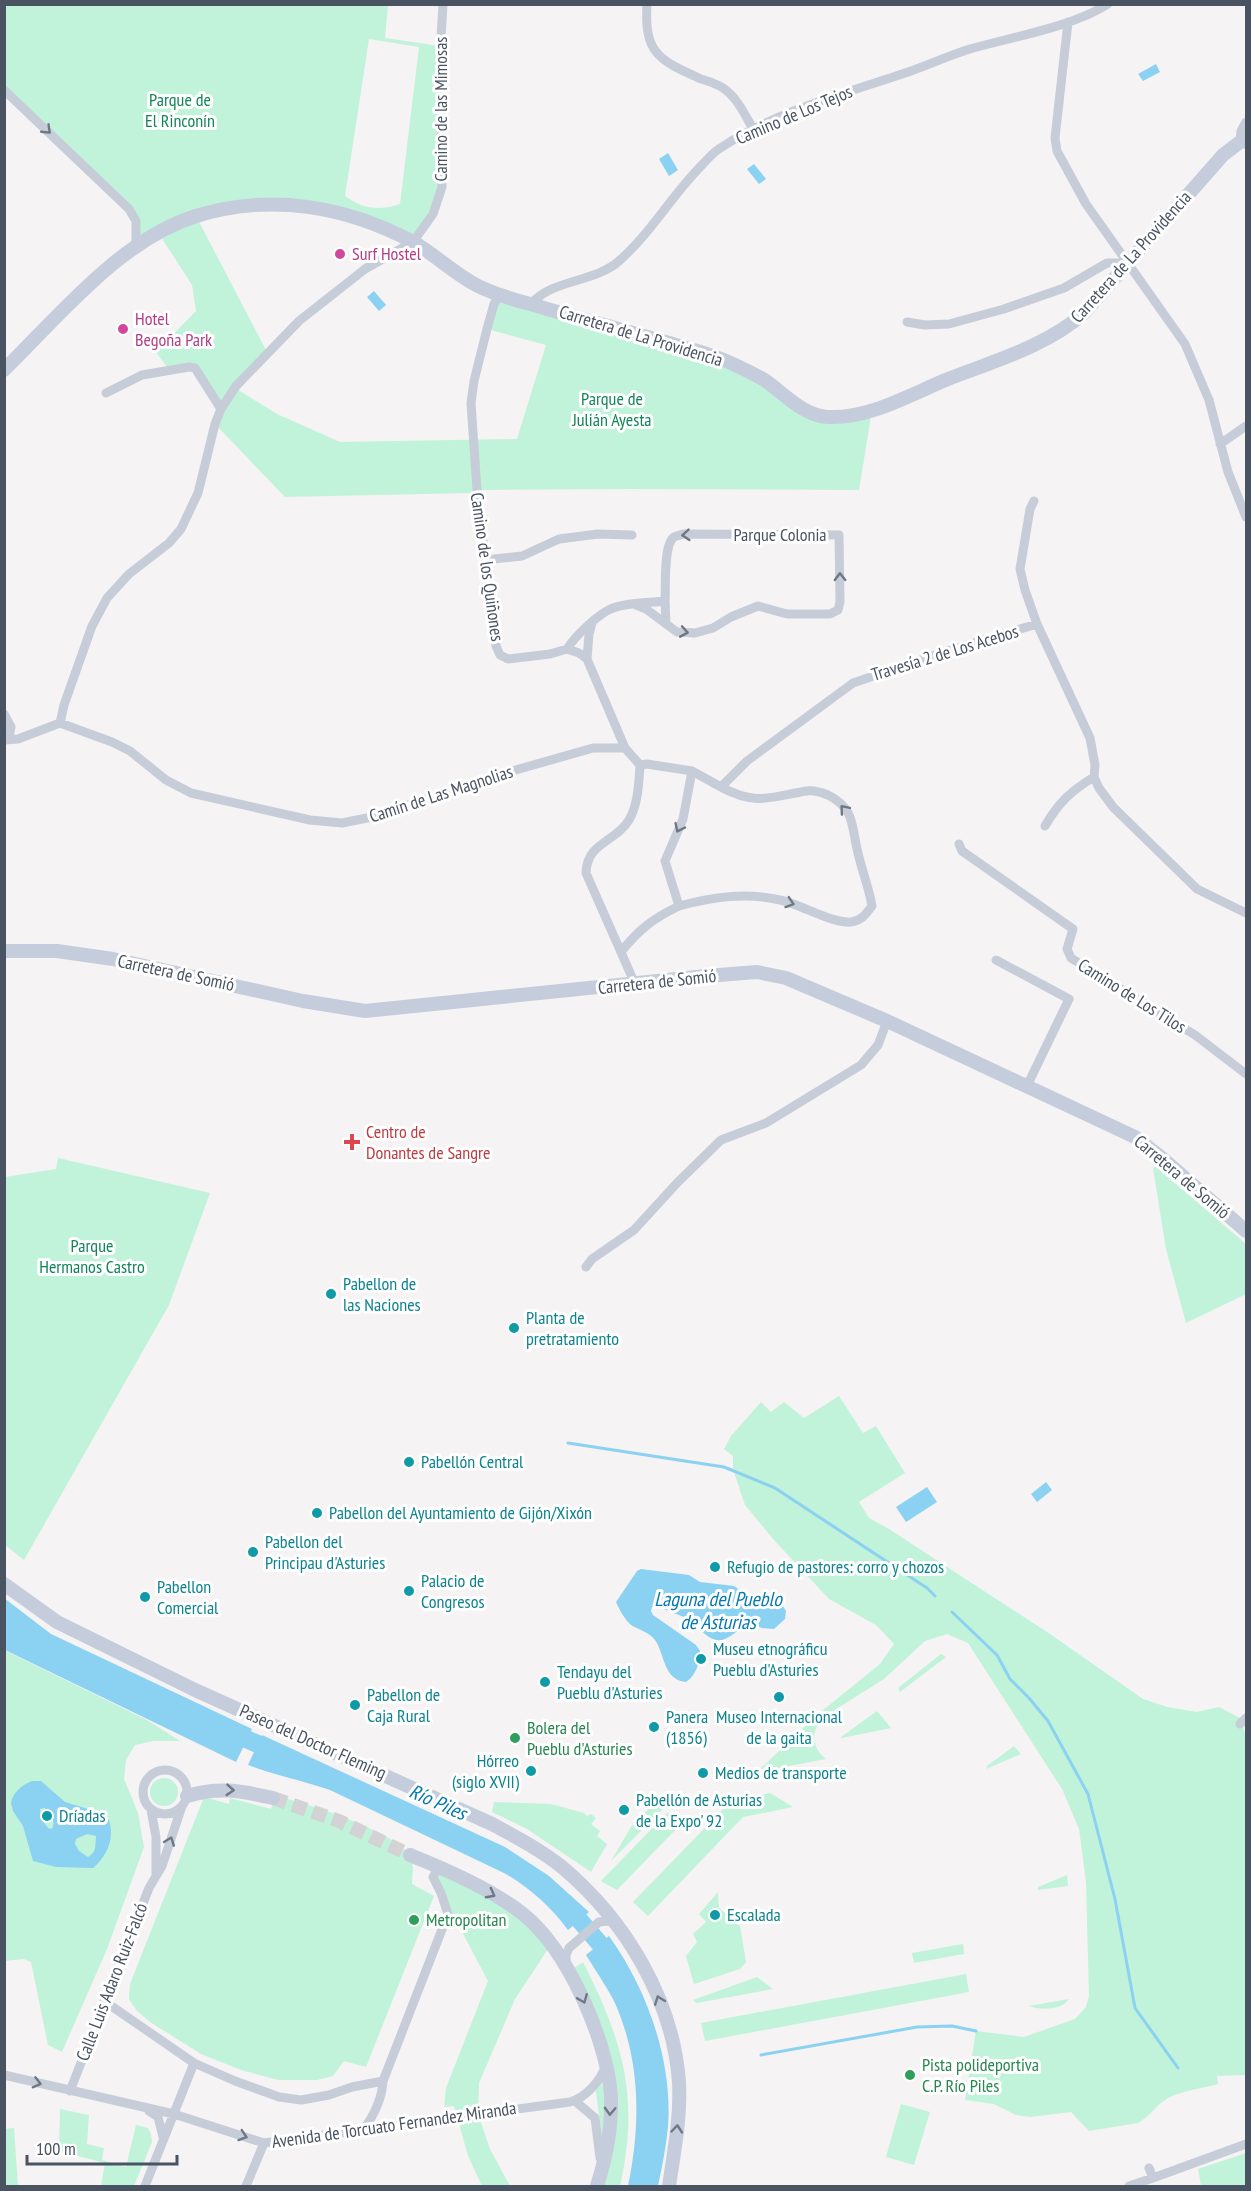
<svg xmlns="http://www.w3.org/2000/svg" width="1251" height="2191" font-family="'PT Sans Narrow',sans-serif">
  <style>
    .green { fill: #c1f3da; fill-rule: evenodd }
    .water { fill: #8bd1f2; fill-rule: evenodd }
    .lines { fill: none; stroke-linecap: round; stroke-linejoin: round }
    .stream { stroke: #8bd1f2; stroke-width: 3 }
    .river { stroke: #8bd1f2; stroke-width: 18 }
    .secondary-tunnel { stroke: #d3d3d6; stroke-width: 14; stroke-dasharray: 14 7; stroke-linecap: butt }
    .street { stroke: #c6cdd8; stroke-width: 9 }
    .secondary { stroke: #c5cddc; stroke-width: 14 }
    .oneway { stroke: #6e7885 }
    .oneway2 { stroke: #6e7887 }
    .hotel-dot { fill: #d1479c; stroke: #fff; stroke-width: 2 }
    .health-dot { fill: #e0444e; stroke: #fff; stroke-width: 2 }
    .culture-dot { fill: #0f9aa8; stroke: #fff; stroke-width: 2 }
    .leisure-dot { fill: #2e9e5b; stroke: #fff; stroke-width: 2 }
    .labels { text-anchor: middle; stroke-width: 6; stroke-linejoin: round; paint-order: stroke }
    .park-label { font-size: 18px; fill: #128558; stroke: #fff }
    .street-label { font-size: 18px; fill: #495362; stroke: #fff }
    .hotel-label { font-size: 18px; fill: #b23c85; stroke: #fff; text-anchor: start }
    .health-label { font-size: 18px; fill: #be3a42; stroke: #fff; text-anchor: start }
    .culture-label { font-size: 18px; fill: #0d838f; stroke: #fff; text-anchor: start }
    .leisure-label { font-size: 18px; fill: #27864d; stroke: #fff; text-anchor: start }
    .water-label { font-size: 20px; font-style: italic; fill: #0479b2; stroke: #fff }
  </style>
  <rect width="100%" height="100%" fill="#f5f3f3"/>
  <path class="green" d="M4,5H388L385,38L440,46L442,187L413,242L299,205L196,216L268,354L237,386L240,391L277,414L340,442L517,439L546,345L487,329L500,294L732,363L806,411L872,410L859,490L629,489L477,490L470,493L285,497L215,424L221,409L195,368L169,370L156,352L196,311L192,285L163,240L161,231L136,245V221L5,90ZM369,39L419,47L400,204C379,211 362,209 345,196Z
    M58,1158L210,1193L169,1305L24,1560L5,1545V1177L56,1169Z
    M1156,1167L1246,1244V1294L1186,1323L1166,1249L1153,1168Z
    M839,1396L863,1433L876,1426L905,1473L859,1502L869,1518L889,1529L1050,1634L1143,1699L1167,1707L1197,1712L1219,1707L1240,1718L1246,1737V2075L1217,2076L1218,2084C1204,2088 1186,2090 1172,2096C1158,2102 1151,2116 1138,2123L1089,2131L1071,2112L1030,2117L1016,2115L994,2104L965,2100L976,2031L1024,2037L1075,2019L1086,2007L1089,1996L1086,1882L1079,1829L1062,1789L968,1643L947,1634L925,1641L884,1679L822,1718C811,1733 811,1747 826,1759L757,1772L817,1715L880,1664L894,1644L876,1625L829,1599L774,1540L745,1505L733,1469V1456L724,1449L731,1436L761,1402L771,1412L784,1402L804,1418Z
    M4,1650L147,1720L180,1741H153L135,1745L126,1760L124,1779L138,1813L144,1847L107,1949L62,2052L48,2045L31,1962L24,1959L5,1961Z
    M941,1654L946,1657L900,1692L898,1688Z
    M877,1711L891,1728L841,1738V1737Z
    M1014,1746L1021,1754L986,1769L987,1766Z
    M150 1792a14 14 0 1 1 28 0a14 14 0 1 1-28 0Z
    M770,1793L793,1807L743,1817L648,1916L633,1902L731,1801Z
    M275,1796C301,1801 405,1833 412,1861C414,1867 412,1877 412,1884L434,1896L366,2067L344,2061L333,2076L317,2080H278L241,2070L201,2054L150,2022L136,2010L129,1999L130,1984L204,1797L229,1804L230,1798L271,1809Z
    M494,1802L551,1804L584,1813L587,1816L591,1814L596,1818L591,1824L600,1831L597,1836L607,1844L591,1872L527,1829L492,1812Z
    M655,1802L663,1809L611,1861L631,1827Z
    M668,1812L682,1823L617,1890L601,1881Z
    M439,1867L515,1908L548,1949L515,1999L479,2083L478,2114L490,2149L510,2186H482L468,2156L454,2106L444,2107L446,2088L488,1981L433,1877Z
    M1067,1875L1068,1886L1038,1890V1887Z
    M718,1892L719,1908L740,1926L746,1962L740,1969L694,1984L686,1956L697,1942L693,1934L706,1922L699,1914Z
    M963,1944L964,1954L914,1963L912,1953Z
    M583,1962C623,2041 640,2098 620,2186H601C608,2159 620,2124 618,2095C614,2050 592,2008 574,1968Z
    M966,1974L969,1992L705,2041L701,2023Z
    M757,1977L773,1989L697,2003L693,2000Z
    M1069,1999C1061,2011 1041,2010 1028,2006Z
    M602,2081L605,2104L602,2138L596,2092L597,2086Z
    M901,2104L930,2112L914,2165L886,2157Z
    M60,2109L89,2115L87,2144L104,2148L102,2160L126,2167L136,2125L148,2128L151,2134L152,2142L134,2186H101L105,2163L59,2151Z
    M14,2128L18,2186H5V2129Z
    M1246,2153V2186H1201L1198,2169Z"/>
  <path class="water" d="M1156,64L1160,72L1143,81L1138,74Z
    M668,153L678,170L669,176L659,159Z
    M754,164L766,179L759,184L747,169Z
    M374,291L386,305L379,311L367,297Z
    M1046,1482L1052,1490L1037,1502L1031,1494Z
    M927,1487L937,1502L906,1522L896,1507Z
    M641,1569L689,1575L700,1582L734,1586L752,1598L767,1600L783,1606L786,1611L785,1619L774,1629L762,1628L748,1623C741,1627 731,1638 722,1640C710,1642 702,1631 695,1624C684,1615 669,1612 657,1606L652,1607L651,1611L653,1615L696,1645L700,1651C700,1663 696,1675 686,1682C663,1680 665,1654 655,1640C649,1632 639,1630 631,1625C625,1620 619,1609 616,1602L637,1571Z
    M4,1598L51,1634L252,1729L236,1762L5,1650Z
    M262,1735L505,1847L549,1876L589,1912L568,1930C550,1906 530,1888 504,1873L330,1790C303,1781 275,1775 248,1765Z
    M32,1781H41L65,1802L98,1812L109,1820C115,1839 107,1856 93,1868L56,1867L33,1861L23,1826L13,1811L11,1803C13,1792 22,1785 32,1781ZM44,1808C51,1812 56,1820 52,1829L48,1828L41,1818L40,1809ZM87,1834L96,1836C95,1846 97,1852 88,1857L79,1851L75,1844L76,1839Z
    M609,1936C647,1989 673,2061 668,2127C666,2147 662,2167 658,2186H628C641,2124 641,2058 613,1999C605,1984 595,1970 586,1955Z"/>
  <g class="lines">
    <path class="stream" d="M568,1443L724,1467L775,1488L927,1588L935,1596
      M952,1612L997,1655L1010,1679L1029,1698L1048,1721L1088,1794L1115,1899L1135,2008L1178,2068
      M4,1893V1898
      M761,2055L917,2027L952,2026L976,2031"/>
    <path class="river" d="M226,1730L280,1754
      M564,1902L600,1944L612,1963"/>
    <path class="secondary-tunnel" d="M273,1798L339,1821L410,1855"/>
    <path class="street" d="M647,4C644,54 659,60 701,79C708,81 717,84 723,88C737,97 745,115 753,129
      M1068,22L1055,138L1057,151L1086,204L1185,344L1209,400L1228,472L1246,517
      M4,90L129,209L136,221V245
      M1240,142L1241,131L1246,122
      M500,294L494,304L487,329L474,381L471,403L477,490L496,646L500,655L508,659L550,654L567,649L579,653L587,659L625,748
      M531,304C552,279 594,283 619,261C651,233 672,195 702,165C708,159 714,151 722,147C779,110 847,93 911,71C931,64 950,55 970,49C1012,37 1072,27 1108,4
      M907,322L925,325L949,324L1004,309L1064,288L1107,263H1128
      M106,393L142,375L189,367L195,368L221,409
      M1220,444L1246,426
      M1034,501L1030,509L1020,569L1025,590L1037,624L1090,738L1095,765L1094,777L1099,788L1113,807L1197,889L1246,913
      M485,560L522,556L559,539L598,534L632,535
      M665,601L666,624
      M567,649C575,636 599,613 613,608C629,602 649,603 665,601C666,587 663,545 674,537C675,536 681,535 683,534L839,535L840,602L838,610L830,614H787L758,606L731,617L713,628L695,633L677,632L646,609L634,604
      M587,659L589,634L592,623
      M4,714L11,727L9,738
      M60,723L64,705L92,626L107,598L129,574L169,543L181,529L198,493L215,424L221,409L236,386L299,321L365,269L413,242L433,214L442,187L440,55L443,4
      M4,740L18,739L60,723L112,742L130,751L166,780L191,793L310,820L342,823L372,817L498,775L593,748H625L640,765L647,764L692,771L721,787L747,761L853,683L947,651L1037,624
      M692,771L683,819L665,861L679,906C713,897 745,892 780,900C800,904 833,924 851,922C861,921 866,914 872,906C869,888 862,871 858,853C851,827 856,809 828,795C821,792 813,790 806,791C771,797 756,806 721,787
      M1045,826C1059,802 1071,791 1094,777
      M959,844L962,851L1073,929L1067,949L1071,958L1195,1035L1246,1074
      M621,952C639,929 654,918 679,906
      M996,960L1069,999L1027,1086
      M635,984L586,873C587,842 616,842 629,820C638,805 639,782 640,765
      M586,1267L592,1259L634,1230L677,1183L721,1140L766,1123L861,1065L878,1045L887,1021
      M1240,1724L1246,1718
      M143 1792a22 22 0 1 1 44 0a22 22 0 1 1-44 0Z
      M151,1810L156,1837V1874
      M566,1965V1955L569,1948L599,1922L609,1921L617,1924
      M104,2001L194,2063L235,2081L279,2097L301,2100L329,2095L352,2087L383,2081
      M4,2075L174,2114L264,2143L570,2102C587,2097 600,2081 606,2065
      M70,2091L149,1888L162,1866L182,1806
      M575,2101L595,2118L600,2158
      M149,2111L158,2117L163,2137
      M364,2129C374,2115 382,2099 383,2081L448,1914L441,1893L433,1877L439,1867
      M1149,2168L1153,2178L1246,2144
      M145,2186L194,2063
      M246,2186L264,2143
      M1129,2186L1153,2178"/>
    <path class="secondary" d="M4,370C60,315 120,240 196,216C270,193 346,206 413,242C436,255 454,274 478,286C500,297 524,302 547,309C584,319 621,330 658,340C683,347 710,353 733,364C744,369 756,375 766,381C784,394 804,416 828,417C869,419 911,394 948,379C994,361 1047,346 1084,313L1223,155L1240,142L1246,141
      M4,951H57L113,959L303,1001L365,1011L706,976L757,972L786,978L887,1021L1135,1137L1162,1158L1246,1231
      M4,1584L57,1622L195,1690L492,1824C516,1837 541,1850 562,1867C625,1920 673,1999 679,2082C681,2117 674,2152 669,2186
      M187,1796C220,1786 241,1791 273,1798
      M410,1855C445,1869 493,1890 523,1914C568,1950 607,2040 611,2096C612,2126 606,2158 597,2186"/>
  </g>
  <defs><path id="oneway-chevron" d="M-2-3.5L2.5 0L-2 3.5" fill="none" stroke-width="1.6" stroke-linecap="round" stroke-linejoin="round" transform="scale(1.5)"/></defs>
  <g class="oneway">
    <use href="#oneway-chevron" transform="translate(47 130) rotate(44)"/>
    <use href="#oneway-chevron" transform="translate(686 535) rotate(175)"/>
    <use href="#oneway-chevron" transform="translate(840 577) rotate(-91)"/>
    <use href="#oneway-chevron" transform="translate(684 632) rotate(10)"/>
    <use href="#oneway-chevron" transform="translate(844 809) rotate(-130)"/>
    <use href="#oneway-chevron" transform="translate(679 828) rotate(115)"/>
    <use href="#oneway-chevron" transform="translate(790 903) rotate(18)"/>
    <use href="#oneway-chevron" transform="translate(170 1841) rotate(-69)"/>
    <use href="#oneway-chevron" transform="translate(37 2083) rotate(14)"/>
    <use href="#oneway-chevron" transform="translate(243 2136) rotate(18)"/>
  </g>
  <g class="oneway2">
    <use href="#oneway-chevron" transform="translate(230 1790) rotate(4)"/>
    <use href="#oneway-chevron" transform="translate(491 1894) rotate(28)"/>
    <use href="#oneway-chevron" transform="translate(583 1999) rotate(68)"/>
    <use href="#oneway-chevron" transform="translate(659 2000) rotate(-111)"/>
    <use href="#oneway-chevron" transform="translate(610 2111) rotate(92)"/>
    <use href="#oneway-chevron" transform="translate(677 2129) rotate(-85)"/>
  </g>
  <g class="hotel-dot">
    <circle cx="340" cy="254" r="6"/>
    <circle cx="123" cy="329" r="6"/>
  </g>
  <path class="health-dot" d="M349 1133h6v6h6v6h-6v6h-6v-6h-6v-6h6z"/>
  <g class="culture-dot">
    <circle cx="331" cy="1294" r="6"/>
    <circle cx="514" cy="1328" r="6"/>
    <circle cx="409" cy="1462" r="6"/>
    <circle cx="317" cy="1513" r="6"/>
    <circle cx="253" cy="1552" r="6"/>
    <circle cx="715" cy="1567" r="6"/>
    <circle cx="409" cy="1591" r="6"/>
    <circle cx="145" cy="1597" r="6"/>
    <circle cx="701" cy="1659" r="6"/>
    <circle cx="545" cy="1682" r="6"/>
    <circle cx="779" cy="1697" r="6"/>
    <circle cx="355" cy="1705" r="6"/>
    <circle cx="654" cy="1727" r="6"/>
    <circle cx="531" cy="1771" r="6"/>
    <circle cx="703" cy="1773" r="6"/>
    <circle cx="624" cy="1810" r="6"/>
    <circle cx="47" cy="1816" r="6"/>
    <circle cx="715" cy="1915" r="6"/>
  </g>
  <g class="leisure-dot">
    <circle cx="515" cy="1738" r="6"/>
    <circle cx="414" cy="1920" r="6"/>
    <circle cx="910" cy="2075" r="6"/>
  </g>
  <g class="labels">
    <g class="park-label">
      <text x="180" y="106">Parque de<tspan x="180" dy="21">El Rinconín</tspan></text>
      <text x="612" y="405">Parque de<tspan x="612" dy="21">Julián Ayesta</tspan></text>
      <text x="92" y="1252">Parque<tspan x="92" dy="21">Hermanos Castro</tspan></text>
    </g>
    <g class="street-label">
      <text transform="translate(441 109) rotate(-90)" y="6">Camino de las Mimosas</text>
      <text transform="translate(794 115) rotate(-23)" y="6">Camino de Los Tejos</text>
      <text transform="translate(1131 257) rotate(-48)" y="6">Carretera de La Providencia</text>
      <text transform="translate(641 336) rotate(17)" y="6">Carretera de La Providencia</text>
      <text x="780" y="541">Parque Colonia</text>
      <text transform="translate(487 567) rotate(82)" y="6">Camino de los Quiñones</text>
      <text transform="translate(945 653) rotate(-17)" y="6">Travesía 2 de Los Acebos</text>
      <text transform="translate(441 794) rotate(-18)" y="6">Camín de Las Magnolias</text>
      <text transform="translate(176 973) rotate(12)" y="6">Carretera de Somió</text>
      <text transform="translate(657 982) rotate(-6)" y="6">Carretera de Somió</text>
      <text transform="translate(1132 996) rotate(32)" y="6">Camino de Los Tilos</text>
      <text transform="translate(1182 1177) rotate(40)" y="6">Carretera de Somió</text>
      <text transform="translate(313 1742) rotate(24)" y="6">Paseo del Doctor Fleming</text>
      <text transform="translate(112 1982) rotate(-69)" y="6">Calle Luis Adaro Ruiz-Falcó</text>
      <text transform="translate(394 2125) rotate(-8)" y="6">Avenida de Torcuato Fernandez Miranda</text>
    </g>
    <g class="hotel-label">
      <text x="352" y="260">Surf Hostel</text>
      <text x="135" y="325">Hotel<tspan x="135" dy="21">Begoña Park</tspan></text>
    </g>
    <g class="health-label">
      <text x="366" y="1138">Centro de<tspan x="366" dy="21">Donantes de Sangre</tspan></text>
    </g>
    <g class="culture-label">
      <text x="343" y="1290">Pabellon de<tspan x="343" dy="21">las Naciones</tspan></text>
      <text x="526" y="1324">Planta de<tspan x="526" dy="21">pretratamiento</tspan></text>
      <text x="421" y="1468">Pabellón Central</text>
      <text x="329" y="1519">Pabellon del Ayuntamiento de Gijón/Xixón</text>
      <text x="265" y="1548">Pabellon del<tspan x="265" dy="21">Principau d'Asturies</tspan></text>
      <text x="727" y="1573">Refugio de pastores: corro y chozos</text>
      <text x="421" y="1587">Palacio de<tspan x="421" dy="21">Congresos</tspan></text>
      <text x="157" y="1593">Pabellon<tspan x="157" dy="21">Comercial</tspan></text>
      <text x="713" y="1655">Museu etnográficu<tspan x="713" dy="21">Pueblu d'Asturies</tspan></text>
      <text x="557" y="1678">Tendayu del<tspan x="557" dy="21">Pueblu d'Asturies</tspan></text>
      <text x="367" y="1701">Pabellon de<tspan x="367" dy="21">Caja Rural</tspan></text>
      <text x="666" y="1723">Panera<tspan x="666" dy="21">(1856)</tspan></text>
      <text x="779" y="1723" text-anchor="middle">Museo Internacional<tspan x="779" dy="21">de la gaita</tspan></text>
      <text x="519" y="1767" text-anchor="end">Hórreo<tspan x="519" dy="21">(siglo XVII)</tspan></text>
      <text x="715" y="1779">Medios de transporte</text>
      <text x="636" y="1806">Pabellón de Asturias<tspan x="636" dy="21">de la Expo' 92</tspan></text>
      <text x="59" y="1822">Dríadas</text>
      <text x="727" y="1921">Escalada</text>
    </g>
    <g class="leisure-label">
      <text x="527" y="1734">Bolera del<tspan x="527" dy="21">Pueblu d'Asturies</tspan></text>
      <text x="426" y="1926">Metropolitan</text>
      <text x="922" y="2071">Pista polideportiva<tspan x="922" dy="21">C.P. Río Piles</tspan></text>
    </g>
    <g class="water-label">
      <text x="718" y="1606">Laguna del Pueblo<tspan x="718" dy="23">de Asturias</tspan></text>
      <text transform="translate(438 1802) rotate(24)" y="7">Río Piles</text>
    </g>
  </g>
  <rect width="1251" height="2191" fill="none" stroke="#495362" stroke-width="12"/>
  <path d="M27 2155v9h150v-9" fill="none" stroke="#495362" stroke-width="3"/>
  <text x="36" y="2155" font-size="18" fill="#495362" stroke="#ffffff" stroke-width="4.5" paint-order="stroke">100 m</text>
</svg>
